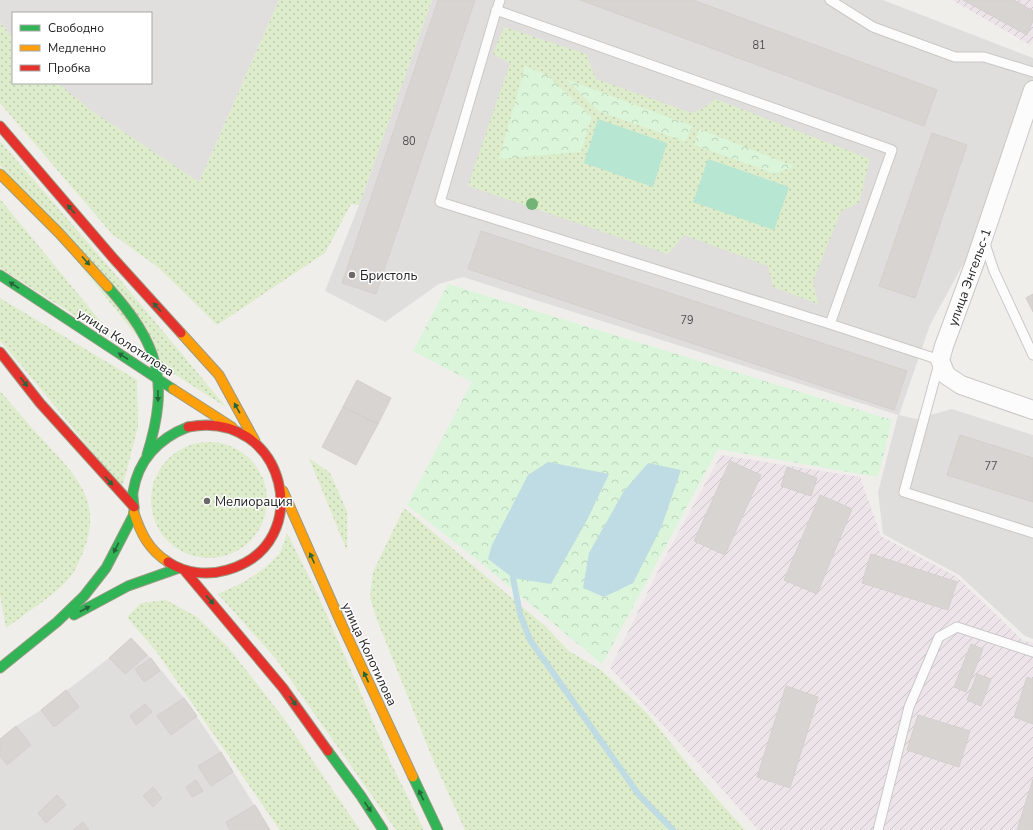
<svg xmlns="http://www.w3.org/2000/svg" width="1033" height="830" font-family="'Nunito Sans',sans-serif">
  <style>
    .residential { fill: #dfdedc }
    .industrial { fill: url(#industrial-furrows) }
    .grass { fill: url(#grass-dots) }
    .park { fill: url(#park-crowns) }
    .pitch { fill: #b7e6d2 }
    .parking { fill: #e0dfde }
    .water { fill: #bfdbe3 }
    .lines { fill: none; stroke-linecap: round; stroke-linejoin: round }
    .stream { stroke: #bfdbe3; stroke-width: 6 }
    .building { fill: #d7d4d2; stroke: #d3d0cc }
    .lane-casing { stroke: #c9c8c7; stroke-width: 11 }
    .street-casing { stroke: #c9c8c7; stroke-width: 20 }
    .fast-casing { stroke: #999a82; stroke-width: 11 }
    .slow-casing { stroke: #999a82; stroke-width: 11 }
    .jam-casing { stroke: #999a82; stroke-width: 11 }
    .lane { stroke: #fdfcfc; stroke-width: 9 }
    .street { stroke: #fdfcfc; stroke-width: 18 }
    .fast { stroke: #30b455; stroke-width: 9 }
    .slow { stroke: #ff9f0a; stroke-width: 9 }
    .jam { stroke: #e5322d; stroke-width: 9 }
    .tree { fill: #73b476 }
    .oneway { fill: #286439 }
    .poi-dot { fill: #6a6968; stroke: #fff; stroke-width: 1.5 }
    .labels { text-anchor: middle; stroke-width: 3; stroke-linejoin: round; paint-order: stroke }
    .number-label { font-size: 11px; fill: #4f4e4e }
    .poi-label { font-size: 13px; fill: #222; stroke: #fff; text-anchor: start }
    .street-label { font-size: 13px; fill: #222; stroke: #fff }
  </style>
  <defs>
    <pattern id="industrial-furrows" width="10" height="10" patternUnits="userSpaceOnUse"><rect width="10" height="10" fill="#ede4e9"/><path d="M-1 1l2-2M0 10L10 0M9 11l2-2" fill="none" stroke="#cbc3c8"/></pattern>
    <pattern id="grass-dots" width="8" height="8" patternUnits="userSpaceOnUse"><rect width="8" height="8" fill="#ddeccb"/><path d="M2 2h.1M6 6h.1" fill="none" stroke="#bdcaae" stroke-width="1.8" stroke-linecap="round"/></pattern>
    <pattern id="park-crowns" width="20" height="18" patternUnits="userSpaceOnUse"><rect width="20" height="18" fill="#daf5da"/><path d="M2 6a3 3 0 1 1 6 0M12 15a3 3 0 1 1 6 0" fill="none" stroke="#bbd2bb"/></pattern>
  </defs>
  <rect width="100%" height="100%" fill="#f0eeeb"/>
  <path class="residential" d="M432,0H883L1033,58V88L967,257L930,325L899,415L916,419L952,409L1033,435V639L1025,636L959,575L883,534L878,492L898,415L463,277L439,284L385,322L325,291L359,205Z
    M131,638L151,658L184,698L221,752L270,830H0V739L16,726L41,710L109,658Z"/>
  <path class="industrial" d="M952,0H1033V39L1030,45Z
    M721,455L860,477L881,536L957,577L1022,640L1033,643V830H758L712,778L610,668L664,559Z"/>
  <path class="grass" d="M279,0H432L359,205L351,204L325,253L217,325L159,268L112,234L0,103V22L13,38V83H58L199,182Z
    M504,27L586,54L596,79L692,113L703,108L716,99L870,159L859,203L841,211L813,281L818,304L773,287L768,266L684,235L668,254L468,186L510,63L493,54Z
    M0,141L122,282L226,407L160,365L0,165Z
    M0,199L106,328L109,337L0,268Z
    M0,298L137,380L138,427L122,488L21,365L0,341Z
    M0,391C14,407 27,423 42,439C75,475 104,500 83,552C79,562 74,574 66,582C49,599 26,613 6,628L0,594Z
    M151 500a58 58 0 1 1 116 0a58 58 0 1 1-116 0Z
    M309,458L330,473L347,511V551Z
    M404,508L544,625L569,651L601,670L646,712L702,782L745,830H465L431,755L376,617L370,597L373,572Z
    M287,533L317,593L357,684L389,759L424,830H396L276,659L218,594L244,582L265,568L280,553Z
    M166,600L197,617L228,647L285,720L360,830H280L156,651L127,617L141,603Z"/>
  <path class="park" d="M525,66L547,75L592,117L581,152L499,159Z
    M566,79L692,126L686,142L598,111Z
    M699,129L794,166L775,174L694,145Z
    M448,284L892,420L878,477L718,449L602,664L480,562L407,505L472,382L413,351Z"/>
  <path class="pitch" d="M598,119L667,143L653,187L584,163Z
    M708,159L789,187L774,230L693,202Z"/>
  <path class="parking" d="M0,0H279L199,182L89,109L58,83H151V13H13V38L0,22Z"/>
  <path class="water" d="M548,462L609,474L588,518L551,584L513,578L488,559L492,545L528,475Z
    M648,463L681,470L661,528L633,583L604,597L583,588L589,553L624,491Z"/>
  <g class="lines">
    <path class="stream" d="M513,578L520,614L530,640L639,795L673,830"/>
  </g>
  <path class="building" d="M438,0H475L376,294L342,283Z
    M580,0H693L937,90L924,126Z
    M963,0H1014L1033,11V21L1027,35Z
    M932,133L967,145L915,298L879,286Z
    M481,231L907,371L894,410L468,269Z
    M1033,294V312L1026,298Z
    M357,380L391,398L378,424L343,407Z
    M343,407L378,424L356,465L322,447Z
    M960,435L1033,458V502L947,475Z
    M730,461L761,475L725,555L694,541Z
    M787,467L817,478L811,496L781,486Z
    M820,495L852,509L817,594L784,580Z
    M871,554L957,582L948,610L862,583Z
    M131,638L147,655L125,674L109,658Z
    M971,644L983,649L966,692L954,687Z
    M151,658L160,671L144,682L135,669Z
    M977,674L991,679L981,706L967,700Z
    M1027,677L1033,679V724L1014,717Z
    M786,686L818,697L790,788L757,777Z
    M66,690L79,707L54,727L41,710Z
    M184,698L197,716L171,735L157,716Z
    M145,704L152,712L136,725L130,716Z
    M918,715L970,731L959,767L907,750Z
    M16,726L31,745L7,765L0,756V739Z
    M221,752L233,772L211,786L198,766Z
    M1033,779V830H1017Z
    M196,780L203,791L192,797L186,787Z
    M153,787L162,798L153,807L143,796Z
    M57,795L66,805L46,823L38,813Z
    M255,805L270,830H230L226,822Z
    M83,822L89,830H73Z"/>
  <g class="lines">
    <g class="lane-casing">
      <path id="lane" d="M500,0L495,15L440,202L830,324L940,360L904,492L1033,533
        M830,0L873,27L955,57H984L1033,72
        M496,10L892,150L830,324
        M984,241L994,271L1033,355
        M878,830L909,707L939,637L957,627L1033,652"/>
    </g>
    <g class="street-casing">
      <path id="street" d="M1033,90L975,262L944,346L940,360L946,375L961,385L1033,410"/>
    </g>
    <g class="fast-casing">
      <path id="fast" d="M0,275L173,389
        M108,287C159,344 170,381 147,455
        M74,615L128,586L179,568
        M0,668L57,622L84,596L106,568L133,516C136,508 132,500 133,492C138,460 159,438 188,427
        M328,751L361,796L383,830
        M413,777L438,830"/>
    </g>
    <g class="slow-casing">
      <path id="slow" d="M0,174L59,233L108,287
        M181,333L219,375L255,441
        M173,389L232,427
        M283,491L342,625L413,777
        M134,513C141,534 149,550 168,562"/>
    </g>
    <g class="jam-casing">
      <path id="jam" d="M0,126L114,259L181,333
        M0,352L40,403L134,507
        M168,562C185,573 207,576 227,570C318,545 286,408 188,427
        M185,571L283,688L328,751"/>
    </g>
    <use href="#lane" class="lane"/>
    <use href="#street" class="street"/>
    <use href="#fast" class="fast"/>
    <use href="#slow" class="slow"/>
    <use href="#jam" class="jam"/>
  </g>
  <circle class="tree" cx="532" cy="204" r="6"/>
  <defs><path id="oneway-solid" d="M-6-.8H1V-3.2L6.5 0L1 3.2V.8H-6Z"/></defs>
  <g class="oneway">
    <use href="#oneway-solid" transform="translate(71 209) rotate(-131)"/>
    <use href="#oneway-solid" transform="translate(86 261) rotate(48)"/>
    <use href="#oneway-solid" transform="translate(14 285) rotate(-147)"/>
    <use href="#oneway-solid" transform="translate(157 307) rotate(-132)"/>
    <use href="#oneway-solid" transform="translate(123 356) rotate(-147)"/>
    <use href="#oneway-solid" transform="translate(24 382) rotate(53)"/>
    <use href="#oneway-solid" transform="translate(158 396) rotate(90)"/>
    <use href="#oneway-solid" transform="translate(237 408) rotate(-119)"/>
    <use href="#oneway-solid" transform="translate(109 481) rotate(48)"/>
    <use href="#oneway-solid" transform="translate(116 548) rotate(117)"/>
    <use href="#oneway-solid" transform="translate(312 558) rotate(-114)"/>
    <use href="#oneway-solid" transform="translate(210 600) rotate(48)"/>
    <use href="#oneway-solid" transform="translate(85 609) rotate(-28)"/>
    <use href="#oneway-solid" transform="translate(366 677) rotate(-115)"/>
    <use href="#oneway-solid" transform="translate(293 701) rotate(54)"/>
    <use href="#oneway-solid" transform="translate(421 795) rotate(-115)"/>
    <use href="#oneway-solid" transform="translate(368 807) rotate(56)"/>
  </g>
  <g class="poi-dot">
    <circle cx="352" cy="275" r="4"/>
    <circle cx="207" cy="501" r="4"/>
  </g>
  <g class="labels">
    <g class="number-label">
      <text x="759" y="49">81</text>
      <text x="409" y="145">80</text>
      <text x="687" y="324">79</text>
      <text x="991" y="470">77</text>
    </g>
    <g class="poi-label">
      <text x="360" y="280">Бристоль</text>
      <text x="215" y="506">Мелиорация</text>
    </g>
    <g class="street-label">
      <text transform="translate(969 277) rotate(-70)" y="5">улица Энгельс-1</text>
      <text transform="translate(126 342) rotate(33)" y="5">улица Колотилова</text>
      <text transform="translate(370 654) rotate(65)" y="5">улица Колотилова</text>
    </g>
  </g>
  <rect x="12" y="12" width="140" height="72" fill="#ffffff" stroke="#a7a7a7"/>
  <rect x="20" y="25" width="20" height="6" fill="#30b455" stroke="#a7a7a7"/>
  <text x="48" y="32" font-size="12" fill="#222222">Свободно</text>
  <rect x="20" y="45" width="20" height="6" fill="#ff9f0a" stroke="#a7a7a7"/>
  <text x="48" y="52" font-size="12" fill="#222222">Медленно</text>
  <rect x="20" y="65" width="20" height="6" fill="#e5322d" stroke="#a7a7a7"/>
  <text x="48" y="72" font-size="12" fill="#222222">Пробка</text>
</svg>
